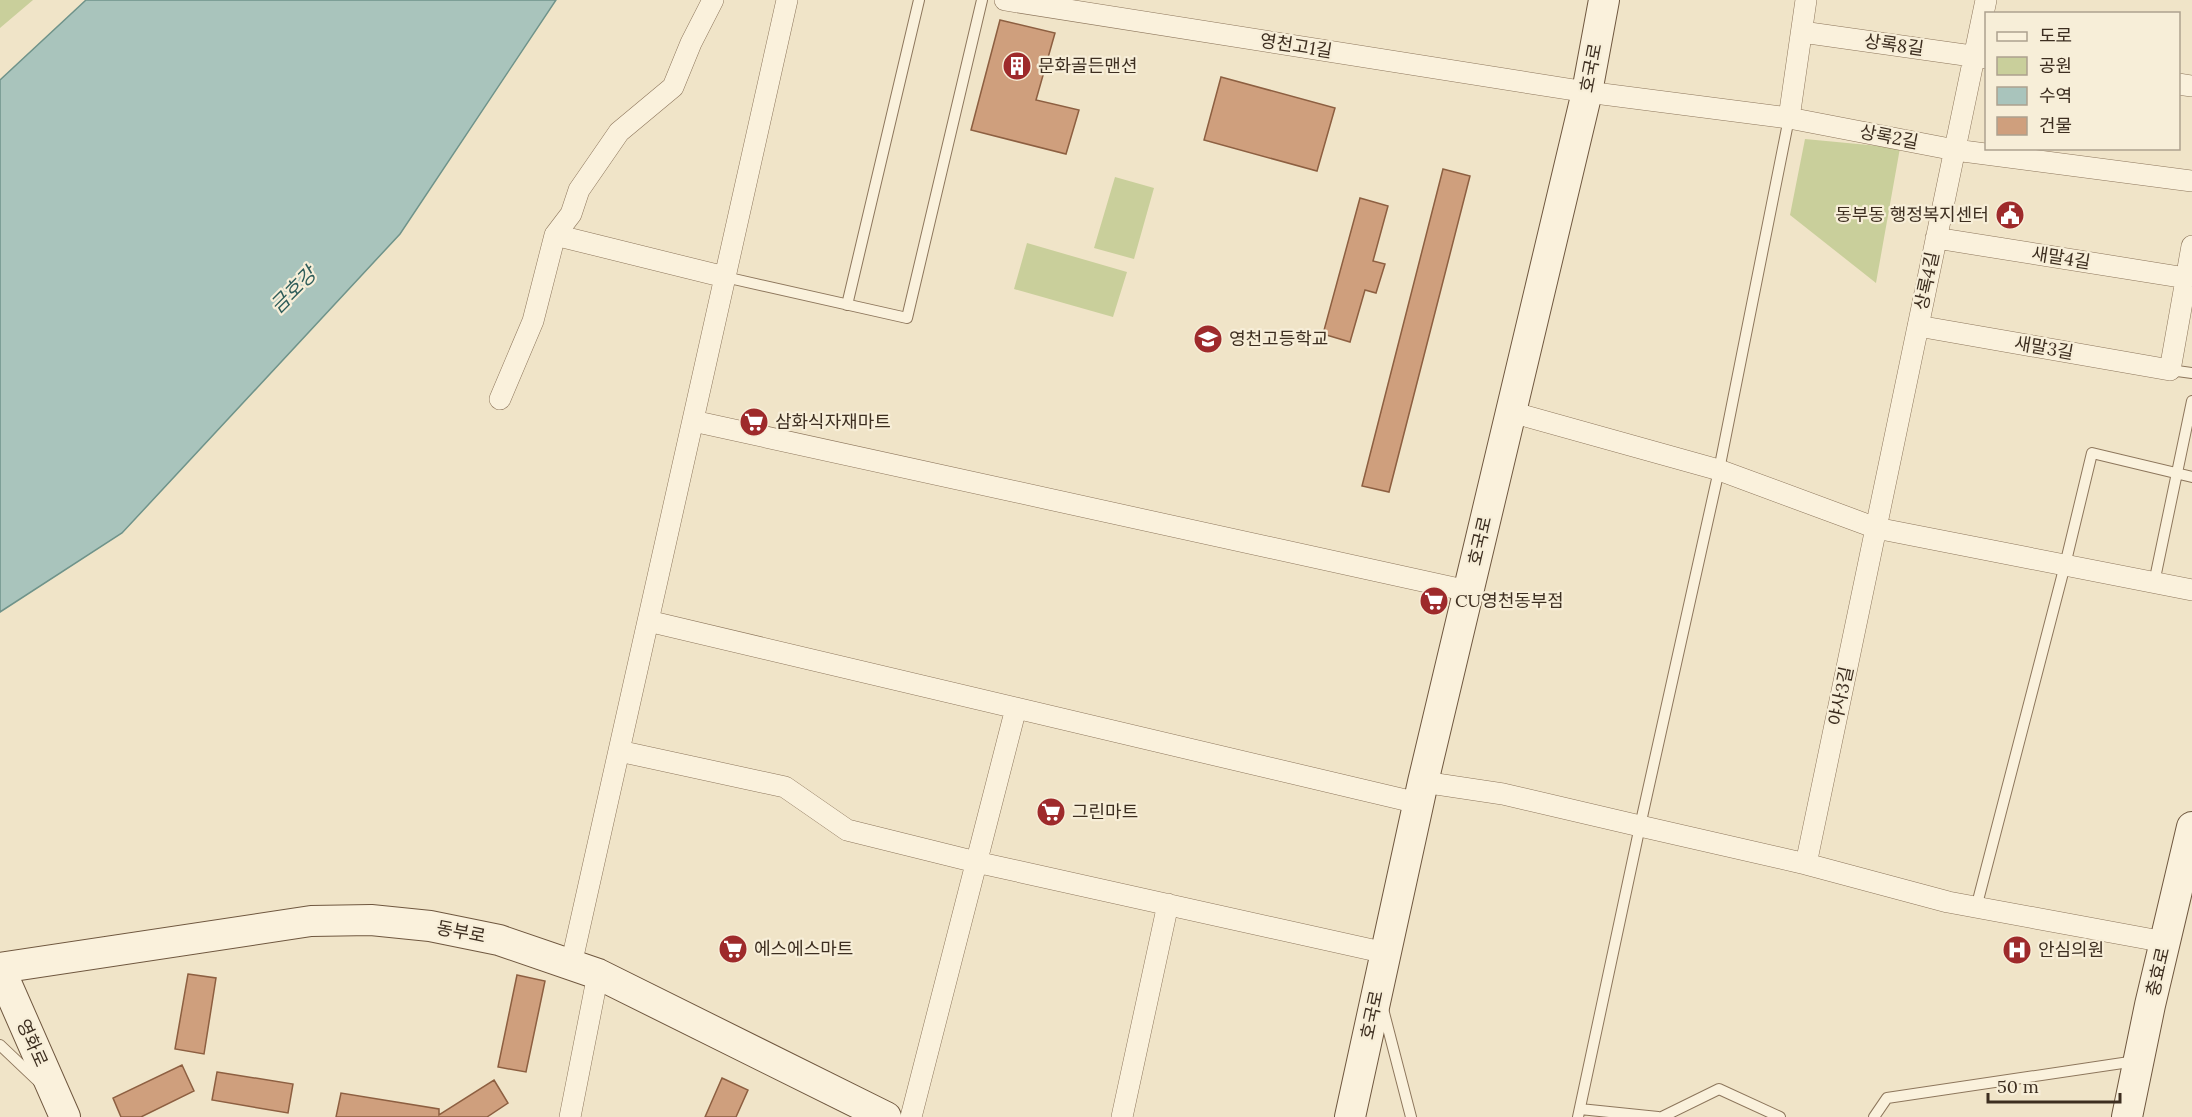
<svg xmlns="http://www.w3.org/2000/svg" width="2192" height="1117" font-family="Lora,'Noto Sans KR',serif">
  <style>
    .green { fill: #c9cf9b }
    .water { fill: #a9c4bc; stroke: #6f938a; stroke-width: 1.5 }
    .building { fill: #cf9f7d; stroke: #8d5f41; stroke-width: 1.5 }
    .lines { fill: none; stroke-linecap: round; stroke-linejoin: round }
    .lane-casing { stroke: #8d765c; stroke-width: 12 }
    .street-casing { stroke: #8d765c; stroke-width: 22 }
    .secondary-casing { stroke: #6f573f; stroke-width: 32 }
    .lane { stroke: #faf1dc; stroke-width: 10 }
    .street { stroke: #faf1dc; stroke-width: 21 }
    .secondary { stroke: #faf1dc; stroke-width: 30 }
    .labels { text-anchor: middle; stroke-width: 4.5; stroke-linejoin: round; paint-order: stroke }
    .street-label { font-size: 18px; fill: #3d2e20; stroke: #f7eed8 }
    .poi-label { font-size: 18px; fill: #3d2e20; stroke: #f7eed8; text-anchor: start }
    .water-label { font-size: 20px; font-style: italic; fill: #2f5d5a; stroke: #f7eed8 }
  </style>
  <rect width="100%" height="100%" fill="#f0e4c8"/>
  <path class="green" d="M0,0H33L0,28Z
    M1805,139L1900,148L1876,283L1790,215Z
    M1115,177L1154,188L1134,259L1094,248Z
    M1027,243L1127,272L1113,317L1014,289Z"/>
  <path class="water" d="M86,0H556L400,234L122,533L0,612V80Z"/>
  <path class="building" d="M1000,20L1055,33L1036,100L1079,110L1066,154L971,130Z
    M1221,77L1335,108L1317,171L1204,140Z
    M1443,169L1470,176L1389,492L1362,486Z
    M1360,198L1388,206L1373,261L1385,264L1376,293L1365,290L1350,342L1323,334Z
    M188,974L216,978L204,1054L175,1049Z
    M517,975L545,981L526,1072L498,1067Z
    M182,1065L194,1091L141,1117H121L113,1098Z
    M217,1072L293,1084L288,1113L212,1100Z
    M722,1078L748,1090L736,1117H705Z
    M494,1080L508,1103L487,1117H336L341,1093L439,1109V1115Z"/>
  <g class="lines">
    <g class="lane-casing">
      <path id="lane" d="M725,277L907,318L982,0
        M847,305L919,0
        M2170,370L2192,373
        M2154,583L2192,401
        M1976,908L2065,565L2092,453L2192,477
        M1383,1009L1411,1117
        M0,1045L39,1082
        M1580,1109L1658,1117
        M1578,1117L1640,826L1719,470L1789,118
        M1662,1117L1719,1089L1780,1117
        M1874,1117L1887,1098L2136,1061"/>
    </g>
    <g class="street-casing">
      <path id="street" d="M713,0L691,43L673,87L619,132L579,190L571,214L555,235L725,277
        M1005,0L1587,92L1789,118L1955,150L2192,181
        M1802,32L1986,58
        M2178,84L2192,86
        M1789,118L1806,0
        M1936,238L2186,278
        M1918,326L2170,370L2192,246
        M500,399L533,321L555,235
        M1511,412L1719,470L1876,528L2192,590
        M693,421L1468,591
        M648,621L1418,803
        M619,751L785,787L847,830L976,862L1386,953
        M1423,782L1503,794L1640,826L1806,864L1948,902L2165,942
        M1806,864L1986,0
        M571,965L787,0
        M570,1117L598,974
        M911,1117L1016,708
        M1122,1117L1168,904"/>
    </g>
    <g class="secondary-casing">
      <path id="secondary" d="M0,968L311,921L371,920L430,926L499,940L598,974L886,1117
        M0,969L65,1117
        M1350,1117L1423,782L1587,92L1604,0
        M2127,1117L2150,1005L2192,827"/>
    </g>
    <use href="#lane" class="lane"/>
    <use href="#street" class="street"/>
    <use href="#secondary" class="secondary"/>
  </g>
  <defs>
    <g id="building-disc" transform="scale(1.5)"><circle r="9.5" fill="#9e2a2b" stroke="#f7eed8"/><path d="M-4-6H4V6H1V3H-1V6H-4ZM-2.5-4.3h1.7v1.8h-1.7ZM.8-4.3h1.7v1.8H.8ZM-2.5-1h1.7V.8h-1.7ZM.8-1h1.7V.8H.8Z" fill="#fff"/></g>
    <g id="civic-disc" transform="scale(1.5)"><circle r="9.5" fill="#9e2a2b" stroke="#f7eed8"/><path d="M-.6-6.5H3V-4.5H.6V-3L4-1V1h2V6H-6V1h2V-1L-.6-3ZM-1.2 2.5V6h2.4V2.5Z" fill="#fff"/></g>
    <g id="school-disc" transform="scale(1.5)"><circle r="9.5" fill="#9e2a2b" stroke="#f7eed8"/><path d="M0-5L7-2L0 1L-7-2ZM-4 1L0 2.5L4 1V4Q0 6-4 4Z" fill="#fff"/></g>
    <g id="supermarket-disc" transform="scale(1.5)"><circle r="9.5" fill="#9e2a2b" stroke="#f7eed8"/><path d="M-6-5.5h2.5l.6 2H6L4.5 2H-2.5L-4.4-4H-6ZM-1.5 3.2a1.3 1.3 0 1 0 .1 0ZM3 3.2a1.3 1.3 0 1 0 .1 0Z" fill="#fff"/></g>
    <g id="hospital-disc" transform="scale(1.5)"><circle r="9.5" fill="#9e2a2b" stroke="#f7eed8"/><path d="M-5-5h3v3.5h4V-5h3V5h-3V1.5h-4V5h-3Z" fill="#fff"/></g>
  </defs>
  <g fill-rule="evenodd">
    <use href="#building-disc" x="1017" y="66"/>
    <use href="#civic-disc" x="2010" y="215"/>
    <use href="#school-disc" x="1208" y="339"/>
    <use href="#supermarket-disc" x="754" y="422"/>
    <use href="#supermarket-disc" x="1434" y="601"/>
    <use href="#supermarket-disc" x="1051" y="812"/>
    <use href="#supermarket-disc" x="733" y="949"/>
    <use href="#hospital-disc" x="2017" y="950"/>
  </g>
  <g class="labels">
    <g class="street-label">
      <text transform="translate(1894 45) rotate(8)" y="6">상록8길</text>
      <text transform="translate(1296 46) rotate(9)" y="6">영천고1길</text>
      <text transform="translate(1591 68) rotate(-79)" y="6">호국로</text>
      <text transform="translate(1889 137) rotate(11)" y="6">상록2길</text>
      <text transform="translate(2061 258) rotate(9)" y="6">새말4길</text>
      <text transform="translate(1927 281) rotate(-78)" y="6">상록4길</text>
      <text transform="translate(2044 348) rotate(10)" y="6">새말3길</text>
      <text transform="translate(1480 541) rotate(-77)" y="6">호국로</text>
      <text transform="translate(1841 696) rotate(-78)" y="6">야사3길</text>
      <text transform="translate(461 932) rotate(11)" y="6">동부로</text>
      <text transform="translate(2158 972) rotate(-77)" y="6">충효로</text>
      <text transform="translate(1372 1015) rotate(-78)" y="6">호국로</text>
      <text transform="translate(32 1043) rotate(66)" y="6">영화로</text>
    </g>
    <g class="poi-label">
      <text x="1038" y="72">문화골든맨션</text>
      <text x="1989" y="221" text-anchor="end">동부동 행정복지센터</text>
      <text x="1229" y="345">영천고등학교</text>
      <text x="775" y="428">삼화식자재마트</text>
      <text x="1455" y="607">CU영천동부점</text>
      <text x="1072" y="818">그린마트</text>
      <text x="754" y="955">에스에스마트</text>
      <text x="2038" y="956">안심의원</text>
    </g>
    <g class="water-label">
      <text transform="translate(293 290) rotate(-45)" y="7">금호강</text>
    </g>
  </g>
  <rect x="1985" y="12" width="195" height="138" fill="#f7eed8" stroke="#ada18e" stroke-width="1.5"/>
  <rect x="1997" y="32" width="30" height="9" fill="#faf1dc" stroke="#ada18e" stroke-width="1.5"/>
  <text x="2039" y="42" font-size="18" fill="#3d2e20">도로</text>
  <rect x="1997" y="57" width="30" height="18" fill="#c9cf9b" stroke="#ada18e" stroke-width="1.5"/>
  <text x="2039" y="72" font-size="18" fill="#3d2e20">공원</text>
  <rect x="1997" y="87" width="30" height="18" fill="#a9c4bc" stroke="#ada18e" stroke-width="1.5"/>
  <text x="2039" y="102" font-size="18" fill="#3d2e20">수역</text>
  <rect x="1997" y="117" width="30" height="18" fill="#cf9f7d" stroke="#ada18e" stroke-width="1.5"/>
  <text x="2039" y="132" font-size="18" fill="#3d2e20">건물</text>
  <path d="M1988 1093v9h132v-9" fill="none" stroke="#3d2e20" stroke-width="3"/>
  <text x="1997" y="1093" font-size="18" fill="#3d2e20" stroke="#f7eed8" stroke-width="4.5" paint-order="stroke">50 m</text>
</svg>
